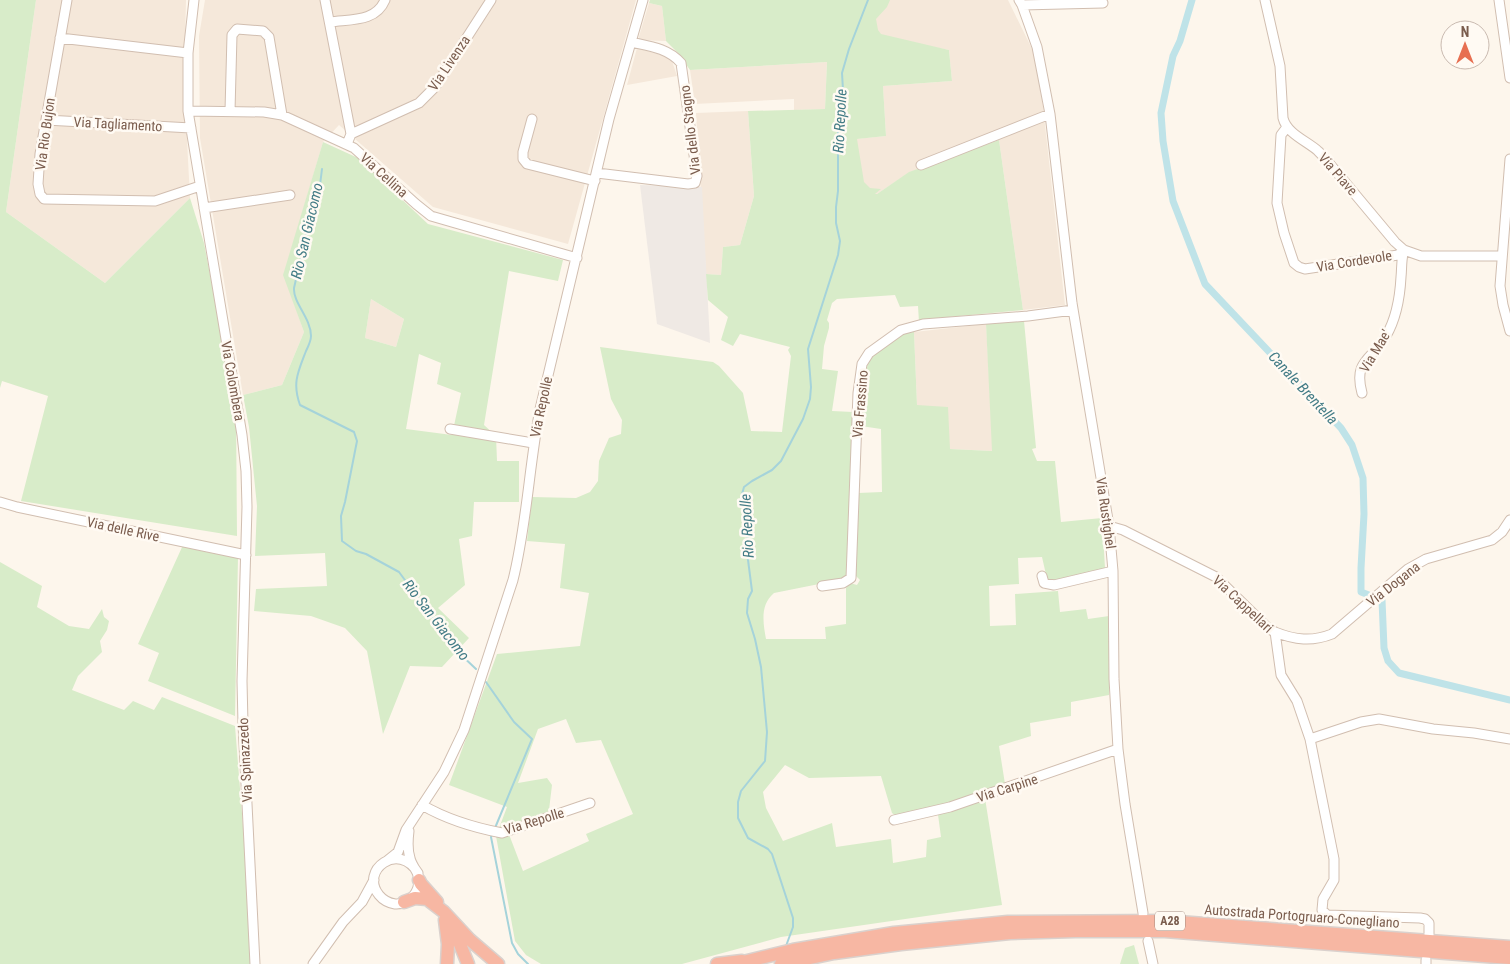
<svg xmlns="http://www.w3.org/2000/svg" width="1510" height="964" font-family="'Roboto Condensed',sans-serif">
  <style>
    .residential { fill: #f5e8da }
    .industrial { fill: #efe9e4 }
    .green { fill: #d8ecc9; fill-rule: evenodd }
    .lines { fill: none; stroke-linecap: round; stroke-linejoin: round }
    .stream { stroke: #a5d3da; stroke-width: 2 }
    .canal { stroke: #bfe3e8; stroke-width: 7 }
    .minor-casing { stroke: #d1beb0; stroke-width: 11 }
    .highway-casing { stroke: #dad1cd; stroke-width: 15 }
    .minor { stroke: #fff; stroke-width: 9 }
    .highway { stroke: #f7b7a3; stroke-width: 12 }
    .labels { text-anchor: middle; stroke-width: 5; stroke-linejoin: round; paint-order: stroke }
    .shield { fill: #fffaf3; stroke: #a28b7f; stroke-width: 1 }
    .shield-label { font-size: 12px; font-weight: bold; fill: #7a5c4d }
    .street-label { font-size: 14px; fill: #7a5c4d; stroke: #fffaf3 }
    .water-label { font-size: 15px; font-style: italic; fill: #437c86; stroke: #fffaf3 }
  </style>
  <rect width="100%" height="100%" fill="#fdf6ec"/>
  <path class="residential" d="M36,0H186L184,82L190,198L105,283L6,212Z
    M205,0H636L568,244L433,207L339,125L323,142L284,275L304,332L282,385L243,395L200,138L199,36Z
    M875,0H1008L1034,53L1043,107L1065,305L1023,310L999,140L910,172L877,194L854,192L855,139L886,136L883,86L952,81L949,50L872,35Z
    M649,3L662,6L666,41L638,40Z
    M637,48L671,58L677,76L627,85Z
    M827,62L825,109L794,110V99L695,104L690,70Z
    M748,111L754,196L740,245L723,247L721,275L706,274L696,113Z
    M371,299L404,319L396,347L365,338Z
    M986,324L993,451L950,449L917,405L914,332Z"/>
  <path class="industrial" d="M640,185L702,187L710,343L657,324Z"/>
  <path class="green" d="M0,0H36L6,212L105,283L190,198L204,243L236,411L237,536L21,501L48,396L2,381L0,388Z
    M650,0H890L887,7L876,19L878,30L881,34L949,50L952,81L883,86L886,136L857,139L864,182L870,188L881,189L875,194H877L909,172L999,140L1023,310L949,317L919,322L918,306L900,307L895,295L837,299L832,303L827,320L829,323V328L824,346L822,369L838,371L832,411L853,412L847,577L839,580L774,593C760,605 763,622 766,639H826L825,627L846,624V588L850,583L857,585L860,580L856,576L855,571L858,493L882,492L881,429L861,426L864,374L871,356L900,333L914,332L917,405L948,407L950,449L992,451L986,324L1024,321L1036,448L1032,449L1037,461H1055L1061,522L1102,518L1105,568L1062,581L1051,583L1047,579L1042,557L1018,558L1019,584L989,586L990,626L1016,625L1015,594L1058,591L1060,612L1086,609L1088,619L1109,616V695L1071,702V716L1030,723L1031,736L999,746L1005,784L984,792L1002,905L781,937L682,964H541L526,955L515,941L496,836L507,807L449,785L497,654L580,646L589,593L560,588L565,544L527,541L532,497L576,498L590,492L598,481L599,461L609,438L621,434L622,420L611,399L600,347L713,362L719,366L743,393L751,431L782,432L791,356L788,350L790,347L740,334L733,346L721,340L728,317L708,300L706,274L721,275L723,247L740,245L754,196L748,111L825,109L827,62L690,70L678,53L666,41L662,6L649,3ZM566,719L576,743L601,740L633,814L586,834L589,841L523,871L507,829L545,816L549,810L552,785L547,778L518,783L538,729ZM785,765L809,778L881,776L892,813L896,816L937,807L941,837L927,840L926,857L893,863L891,839L836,847L832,823L783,841L766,808L763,792Z
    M323,142L358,158L428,224L563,260L558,281L509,271L484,425L496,436L497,461H519V502H474L472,536L459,539L465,585L438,608L469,638L442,667L410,666L383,734L367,651L345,628L311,616L254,611L256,589L327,586L325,553L255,556L257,506L249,427L243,395L282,385L304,332L283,275ZM371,299L404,319L396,347L365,338ZM419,354L441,363L437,384L461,393L452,435L406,429Z
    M183,545L238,557L235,716L148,681L159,653L138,644Z
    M0,562L42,586L37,607L69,626L89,629L102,609L104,617L109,621L107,630L100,641L102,652L78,676L72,690L124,710L133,701L154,710L162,697L235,726L250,914V964H0Z
    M1134,945L1139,964H1120L1125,948Z"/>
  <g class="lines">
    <path class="stream" d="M322,169L320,185L314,201L294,288C293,303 311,318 311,336C311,341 308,347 306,351C298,372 292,383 300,405L354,432L357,441L345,502L341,516L342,541L356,551L366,554L399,572L458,652L476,669
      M486,682L514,722L532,739L495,828
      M492,835L491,837L512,943L518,954L528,964
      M786,946L793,927V918L772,854L768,849L748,838L738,818V802L741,791L765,761L767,732L761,667L755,639L747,613L748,599L752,591L747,552L748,527L745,520L742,508V494L744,487L752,481L772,470L781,461L803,419L810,399L811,387L808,349L838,255L840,241L836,223V207L838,191V114L843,90L842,73L849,49L868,0"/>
    <path class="canal" d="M1192,0L1180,41L1173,56L1161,113L1163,141L1173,201L1205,284L1341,428L1352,445L1363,478L1364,514L1361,568V592L1382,600L1384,648L1388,661L1399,673L1510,700"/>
    <g class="minor-casing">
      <path id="minor" d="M67,0L40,154L38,184L40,194L44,199L155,201L200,186
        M194,0L188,53V111L242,435L246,471L247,507L242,681L243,724L255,964
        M325,0L351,134
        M1019,0L1022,5L1037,47L1050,114L1072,303L1109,526L1113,571L1114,679L1118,749L1125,804L1143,913
        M1265,0L1280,66L1283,118C1287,134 1307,141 1318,151C1322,155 1326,159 1329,163L1395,242L1404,250L1421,256H1501
        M1499,0L1510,78
        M1022,5L1103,3
        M330,22C351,19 376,22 385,0
        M60,38L188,53
        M188,111L264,112L282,115L354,148L416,204L431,216L577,258
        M230,111L232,35L237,29L263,31L269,37L282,115
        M532,119L523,152V159L527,164L595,181
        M46,120L191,128
        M1287,127L1281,135L1277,203L1284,233L1294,263L1299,267L1305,269L1398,255L1404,250
        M347,144L351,134L419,103L435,87L491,0
        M1510,159L1500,286L1503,305L1510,331
        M921,165L1050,114
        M597,173L688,184L695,183L697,176L681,63C668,48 649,46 631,42
        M204,208L290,195
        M1362,393C1353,360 1372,360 1386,336C1396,319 1400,296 1401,277C1402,268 1401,259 1404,250
        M450,429L533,443
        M0,502L17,507L246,555
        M1109,526L1123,530L1216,577L1269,629L1275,632L1281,675L1297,701L1310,739L1334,859V880L1323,899L1322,910L1327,915L1420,918L1425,919L1429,923V935
        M1042,576L1044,583L1054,585L1113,571
        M822,586L843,583L851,578L858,393L862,364L869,353L901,330L923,324L1028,316L1073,310
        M1275,632C1295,640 1312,642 1332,634L1408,569L1426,559L1492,540L1502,532L1510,520
        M1310,739L1361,722L1379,719L1433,729L1474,733L1510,739
        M422,805C446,819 476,828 502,833L590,803
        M894,820L950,807L1118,749
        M409,831C408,839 407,849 410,858C411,864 416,869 418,875C422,890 410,905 395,904C389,903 383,900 379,895C359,870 399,841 418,873
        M388,860L398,852L406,830L444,772L464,730L513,580C527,524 529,466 540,409L609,119L643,0
        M1148,941L1153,964
        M313,964L343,922L362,902L374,880
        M1426,964V960"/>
    </g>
    <g class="highway-casing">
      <path id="highway" d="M419,880L421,884L437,902
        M404,902L415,898L427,899L444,912L470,940L498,964
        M445,920L448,944L447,964
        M453,927L468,964
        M717,964L742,961
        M735,964L793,950L894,933L1008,922L1165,921L1510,947
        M781,964L834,953L901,944L1010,933L1075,931H1165L1510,958"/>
    </g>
    <use href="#minor" class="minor"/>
    <use href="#highway" class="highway"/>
  </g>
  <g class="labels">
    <rect class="shield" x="1155" y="911.5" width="30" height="19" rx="4"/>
    <g class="shield-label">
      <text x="1170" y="925">A28</text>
    </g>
    <g class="street-label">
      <text transform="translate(449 63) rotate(-56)" y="5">Via Livenza</text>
      <text transform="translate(118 124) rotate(3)" y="5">Via Tagliamento</text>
      <text transform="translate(690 130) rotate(-97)" y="5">Via dello Stagno</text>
      <text transform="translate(45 134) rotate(-82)" y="5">Via Rio Bujon</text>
      <text transform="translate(1338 174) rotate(49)" y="5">Via Piave</text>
      <text transform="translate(384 175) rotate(42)" y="5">Via Cellina</text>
      <text transform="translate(1354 261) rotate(-9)" y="5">Via Cordevole</text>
      <text transform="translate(1375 351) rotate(-59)" y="5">Via Mae'</text>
      <text transform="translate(233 381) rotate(80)" y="5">Via Colombera</text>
      <text transform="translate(860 404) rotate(-85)" y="5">Via Frassino</text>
      <text transform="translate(541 407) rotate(-78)" y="5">Via Repolle</text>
      <text transform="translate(1106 513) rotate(82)" y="5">Via Rustighel</text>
      <text transform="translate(123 529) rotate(12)" y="5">Via delle Rive</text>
      <text transform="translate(1393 584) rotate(-38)" y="5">Via Dogana</text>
      <text transform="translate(1243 604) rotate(43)" y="5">Via Cappellari</text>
      <text transform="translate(245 760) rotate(-93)" y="5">Via Spinazzedo</text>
      <text transform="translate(1007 788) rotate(-18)" y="5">Via Carpine</text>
      <text transform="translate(534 821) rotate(-17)" y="5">Via Repolle</text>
      <text transform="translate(1302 916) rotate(4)" y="5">Autostrada Portogruaro-Conegliano</text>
    </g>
    <g class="water-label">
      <text transform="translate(840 121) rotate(-87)" y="5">Rio Repolle</text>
      <text transform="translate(307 231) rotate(-77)" y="5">Rio San Giacomo</text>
      <text transform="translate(1303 388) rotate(47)" y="5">Canale Brentella</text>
      <text transform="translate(747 526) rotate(-93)" y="5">Rio Repolle</text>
      <text transform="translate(436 620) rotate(52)" y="5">Rio San Giacomo</text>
    </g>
  </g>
  <g transform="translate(1465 45)"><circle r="24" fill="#fffaf3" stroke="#cabbb1"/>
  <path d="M0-4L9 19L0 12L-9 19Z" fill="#e76f51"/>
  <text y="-8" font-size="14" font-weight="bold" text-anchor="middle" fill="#7a5c4d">N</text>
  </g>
</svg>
